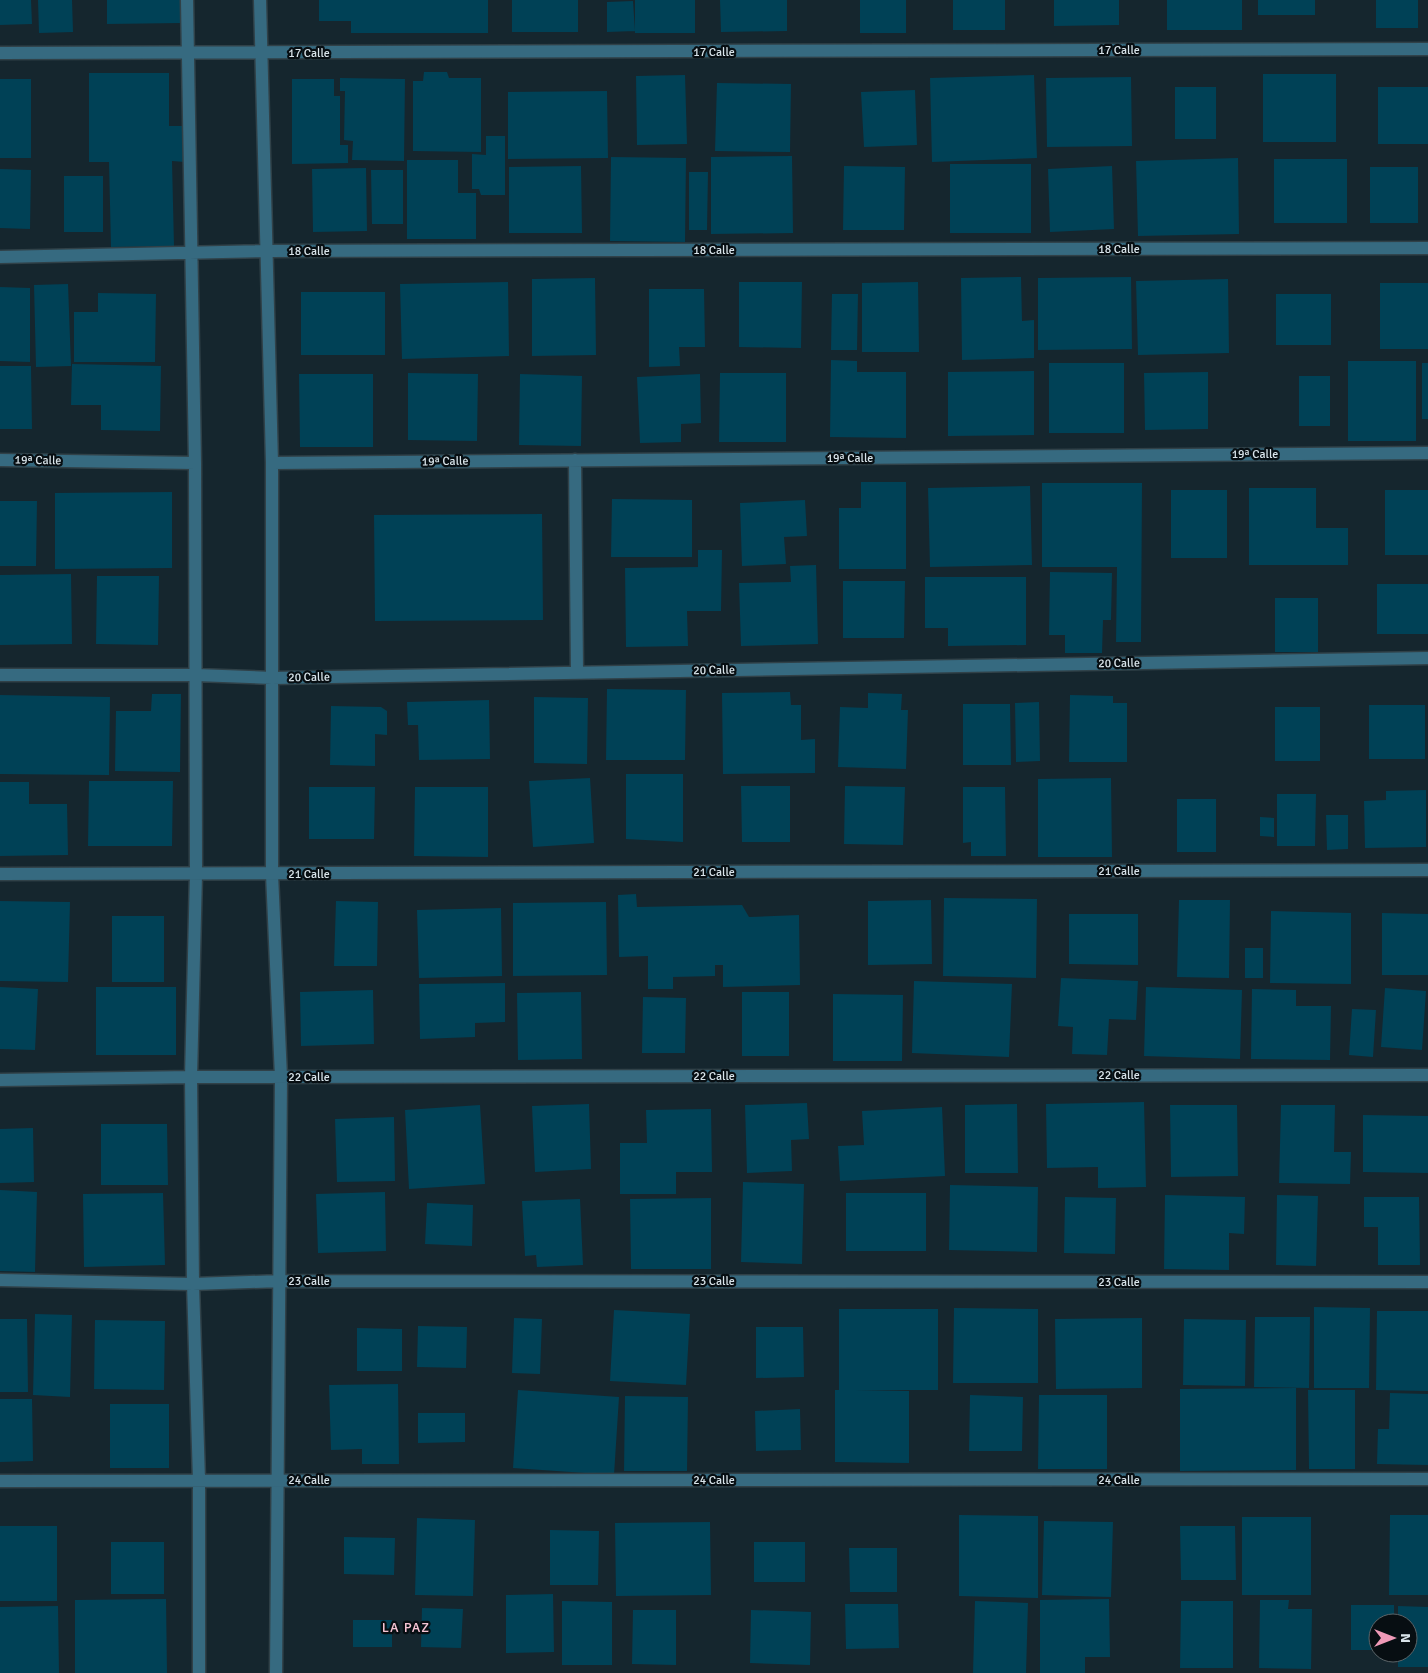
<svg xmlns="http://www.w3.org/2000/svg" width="1428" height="1673" font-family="Signika,sans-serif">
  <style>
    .building { fill: #004156 }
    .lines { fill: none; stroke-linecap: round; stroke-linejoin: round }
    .minor-casing { stroke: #304148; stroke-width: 15 }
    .minor { stroke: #366a80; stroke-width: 12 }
    .labels { text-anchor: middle; stroke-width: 4.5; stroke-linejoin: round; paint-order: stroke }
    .street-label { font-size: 12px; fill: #d9e4ea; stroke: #070e12 }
    .neighbourhood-label { font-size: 14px; letter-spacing: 1px; fill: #f5c4d4; stroke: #070e12 }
  </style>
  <rect width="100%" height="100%" fill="#15262e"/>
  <path class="building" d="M0,0H31L32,24L0,25Z
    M38,0H72L73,32L39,33Z
    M107,0H181V23L107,24Z
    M319,0H488V33H351V21H319Z
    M512,0H578V32H512Z
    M635,0H695V33H635Z
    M720,0H787V31L721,32Z
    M860,0H906V33H860Z
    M953,0H1005V30H953Z
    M1054,0H1119V25L1054,26Z
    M1167,0H1242V30H1167Z
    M1258,0H1315V15H1258Z
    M1376,0H1418V28H1376Z
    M633,1L635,31L607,32V2Z
    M424,72H447L449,78H481V152L413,151V81H423Z
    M89,73H169V126H185V162L172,161L174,246L111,247L109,162H89Z
    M1263,74H1336V142H1263Z
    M685,75L687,144L637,145L636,76Z
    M1034,75L1037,158L932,162L930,78Z
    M1131,77L1132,146L1047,147L1046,78Z
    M340,78L405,79L404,161L352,160L353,141L344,140L345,91H340Z
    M0,79H31V158H0Z
    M292,79H334V96H340V145H348V163L292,164Z
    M717,83L791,84L790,152L715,151Z
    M1175,87H1216V139H1175Z
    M1378,87H1428V144H1378Z
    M915,90L917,145L864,147L861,92Z
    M607,91L608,158L508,159V92Z
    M486,136H505V195H481L479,189H472V154L486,155Z
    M792,156L793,233L711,234V157Z
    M611,157L686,158L685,242L610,241Z
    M1238,158L1239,234L1138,236L1136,161Z
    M1274,159H1347V223H1274Z
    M407,160H458V193H476V239H407Z
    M950,164H1031V233H950Z
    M581,166L582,233H509V167Z
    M844,166L905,167L904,230H843Z
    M1112,166L1114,229L1050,232L1048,169Z
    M1370,167H1418V223H1370Z
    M366,168L367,231L313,232L312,169Z
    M0,169L31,170L30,229L0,228Z
    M371,170H403V224H372Z
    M689,172H708L707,230H689Z
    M64,176H103V232H64Z
    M1021,277L1022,321L1034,320V358L962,360L961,278Z
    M1131,277L1132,349L1038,350V278Z
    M595,278L596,355L532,356V279Z
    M1228,279L1229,353L1138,355L1136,281Z
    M508,282L509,356L402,359L400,284Z
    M739,282H802L801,348L739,347Z
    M918,282L919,352H862V283Z
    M1380,283H1428V349H1380Z
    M68,284L71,366L36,367L34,285Z
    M0,287L30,288V362L0,361Z
    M649,289H704L705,347H679L680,366L649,367Z
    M301,292H385V355H301Z
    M98,293L156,294L155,362H74V312H98Z
    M832,294H858L857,350H831Z
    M1276,294H1331V345H1276Z
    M831,360L857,361V372H906V438L830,437Z
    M1348,361H1416V441H1348Z
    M1049,363H1124V433H1049Z
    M1422,363H1428V419H1422Z
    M72,364L161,366L160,431L101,430V405H71Z
    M0,366H31L32,429H0Z
    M1034,371V435L948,436V372Z
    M1208,372V429L1145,430L1144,373Z
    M408,373L478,374L477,441L408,440Z
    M720,373H786V442H719Z
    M299,374H373V447H300Z
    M520,374L582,376L581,446L519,445Z
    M700,374L701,423L681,424V442L640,443L637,377Z
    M1299,376H1330V426H1299Z
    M861,482H906V569H839V508H861Z
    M1042,483H1142L1141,642H1116L1117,567H1042Z
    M1030,486L1032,565L930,567L928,488Z
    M1249,488H1316V528H1348V565H1249Z
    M1171,490H1227V558H1171Z
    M1385,490H1428V555H1385Z
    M172,492V568L55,569V493Z
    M612,499L692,500V557H611Z
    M805,500L807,536L784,537L786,564L742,566L740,503Z
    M0,501H37L36,566H0Z
    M542,514L543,620L375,621L374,515Z
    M698,550H722L721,611H687L688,646L626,647L625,568L698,567Z
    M816,565L818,644L741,646L739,583L791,582L790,566Z
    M1050,572L1112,573L1111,620H1103L1102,653H1065V635H1049Z
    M71,574L72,644L0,645V575Z
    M97,576H159L158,645L96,644Z
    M925,577H1026V645L948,646V628H925Z
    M843,581H905L904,638H843Z
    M1377,584H1428V634H1377Z
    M1275,598H1318V652H1275Z
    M607,689L686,690L685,760H606Z
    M790,692L791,705H801V740L815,739V773L723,774L722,693Z
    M868,693L902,694L901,710H908L906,769L838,767L840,707L868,708Z
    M152,694H181L180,772L115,771L116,711H151Z
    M0,695L110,697L109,775L0,774Z
    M1070,695L1113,696V703H1127V762H1069Z
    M534,697L588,698L587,764L534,763Z
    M489,700L490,759L419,760L418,725H408L407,702Z
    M1039,702L1040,761L1016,762L1015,703Z
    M963,704H1010L1011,765H963Z
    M1369,705H1425V759H1369Z
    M331,706L381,707L387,711V735L375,734V766L330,765Z
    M1275,707H1320V761H1275Z
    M626,774H683V842L626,839Z
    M590,778L594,843L533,847L529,781Z
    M1111,778L1112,857H1038V779Z
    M89,781H173L172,846H88Z
    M0,782H29V804H67L68,855L0,856Z
    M741,786H790V842H742Z
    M845,786L905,787L903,845L844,844Z
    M309,787H375L374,839H309Z
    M415,787H488V857L414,856Z
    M963,787H1005L1006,856H971V842L963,843Z
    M1426,790V847L1365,848L1364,801L1386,800V791Z
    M1277,794H1316L1315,846H1277Z
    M1177,799H1216V852H1177Z
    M1326,815H1348V849L1327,850Z
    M1260,817L1274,818V837L1260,836Z
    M636,894L637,907L742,905L749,917L799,915L800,985L723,987V965H715V976L673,977V989H648V956L619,957L618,895Z
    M944,898L1037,899L1036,978L943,976Z
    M931,900L932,964L868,965V901Z
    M1179,900H1230L1229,978L1177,977Z
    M0,901L70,902L68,982L0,981Z
    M336,901L378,902L377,966H334Z
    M606,902L607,975L513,976V903Z
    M501,908L502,976L419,978L417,910Z
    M1271,911L1351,913V984L1270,983Z
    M1382,913L1428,914V975H1382Z
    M1069,914H1138V965L1069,964Z
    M112,916H164V982H112Z
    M1245,948H1263V978H1245Z
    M1061,978L1138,981L1136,1020L1109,1019L1107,1055L1072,1054L1073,1027L1058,1026Z
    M914,981L1012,984L1009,1057L912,1053Z
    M505,983V1022L475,1023V1037L420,1039L419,984Z
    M0,987L38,989L35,1050L0,1049Z
    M96,987H176V1055H96Z
    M1146,987L1242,990L1240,1059L1144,1056Z
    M1385,988L1426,991L1422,1050L1381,1047Z
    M1252,989L1296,990V1006H1331L1330,1060L1251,1059Z
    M373,990L374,1044L301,1046L300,992Z
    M581,992L582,1059L518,1060L517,993Z
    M742,992H789V1056H742Z
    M833,994L903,995L902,1061H833Z
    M643,997L686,998L685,1053H642Z
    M1352,1009L1376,1010L1373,1057L1349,1055Z
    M1144,1102L1146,1187L1098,1188V1167L1047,1168L1046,1104Z
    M807,1103L809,1139L791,1140L792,1171L747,1173L745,1105Z
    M589,1104L591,1169L535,1172L532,1106Z
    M1017,1104L1018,1173H965V1105Z
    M480,1105L485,1184L409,1189L405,1110Z
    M1170,1105H1237L1238,1176L1171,1177Z
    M1281,1105H1335L1334,1152H1351L1350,1184L1279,1183Z
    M942,1107L945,1176L840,1181L838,1146L864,1145L862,1111Z
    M711,1109L712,1172H676V1194H620V1143H647L646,1110Z
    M1363,1115L1428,1116V1173L1363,1172Z
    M394,1117L395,1181L337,1182L335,1119Z
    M101,1124H167L168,1185H101Z
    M33,1128L34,1182L0,1183V1129Z
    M743,1182L804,1184L802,1264L741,1262Z
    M950,1185L1038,1187L1037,1252L949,1250Z
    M0,1190L37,1192L35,1272L0,1271Z
    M385,1192L386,1251L318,1253L316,1194Z
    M163,1193L165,1265L84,1267L83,1194Z
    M846,1193H926V1251H846Z
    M1165,1195L1245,1197L1244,1234L1229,1233V1270L1164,1269Z
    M1277,1195L1318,1196L1316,1266L1276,1265Z
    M1065,1197L1116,1198L1115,1254L1064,1253Z
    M1364,1197H1419L1420,1265H1378V1227H1364Z
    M711,1198V1269H631L630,1199Z
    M580,1199L583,1265L537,1267L536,1255L525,1256L522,1201Z
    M427,1203L473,1205L472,1246L425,1244Z
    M1314,1307L1370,1308L1369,1388H1314Z
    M954,1308L1038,1309V1383H953Z
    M839,1309H938V1390H856L909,1391V1463L835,1462V1390H839Z
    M614,1310L690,1314L686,1385L610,1381Z
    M1377,1311H1428V1391L1376,1390Z
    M35,1314L72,1315L70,1397L33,1395Z
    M1255,1317H1310L1309,1388L1254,1387Z
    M514,1318L542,1319L540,1374L512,1373Z
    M1142,1318V1388L1056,1389L1055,1319Z
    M0,1319H27L28,1392H0Z
    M1184,1319L1246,1320L1245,1386L1183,1385Z
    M95,1320L165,1321L164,1390L94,1389Z
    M418,1326L467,1327L466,1368L417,1367Z
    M756,1327H803L804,1377L756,1378Z
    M357,1328L402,1329V1371H357Z
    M398,1384L399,1464H362V1449L331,1450L329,1385Z
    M1296,1388V1470L1180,1471V1389Z
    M518,1390L619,1397L614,1475L513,1468Z
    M1308,1390H1355V1469H1309Z
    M1390,1393L1428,1394V1465L1377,1464L1378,1429H1389Z
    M970,1395L1023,1397L1022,1451H969Z
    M1039,1395H1107V1469H1038Z
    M625,1396L688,1397L687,1471H624Z
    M0,1399H32L33,1461L0,1462Z
    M110,1404H169V1468H110Z
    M800,1409L801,1450L756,1451L755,1411Z
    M418,1413H465V1442L418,1443Z
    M959,1515L1038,1516V1598L959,1596Z
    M1390,1515H1428V1595H1389Z
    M1242,1517H1311V1595H1242Z
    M417,1518L475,1520L473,1596L415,1595Z
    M1044,1521L1113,1522L1111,1597L1042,1595Z
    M710,1522L711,1595L616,1596L615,1523Z
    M0,1526H57V1601H0Z
    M1180,1526H1235L1236,1580H1181Z
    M550,1530L599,1531L598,1585H550Z
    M344,1537L395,1538L394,1575L344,1574Z
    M111,1542H164V1594H111Z
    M754,1542H805V1582H754Z
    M849,1548H897V1592H850Z
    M553,1594L554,1652L506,1653V1595Z
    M166,1599L167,1673H75V1600Z
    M1109,1599L1110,1657H1085V1673H1040V1600Z
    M1260,1600H1289L1288,1609H1312L1311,1669L1259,1668Z
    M562,1601L612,1602V1665H562Z
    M975,1601L1028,1603L1026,1673H973Z
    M1181,1601H1233V1668H1180Z
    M845,1604H898L899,1648L846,1649Z
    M1351,1605H1394V1623H1378V1650H1351Z
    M58,1606L59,1673H0V1607Z
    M1398,1606L1428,1607V1667H1398V1653H1408V1623H1398Z
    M422,1608L463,1609L461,1648L421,1647Z
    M633,1610H676V1665L632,1664Z
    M751,1610L811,1612L810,1665L750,1663Z
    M353,1620H392V1647H353Z"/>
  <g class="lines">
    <g class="minor-casing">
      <path id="minor" d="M187,0L195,463L196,874L191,1077L193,1284L199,1480V1673
        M260,0L272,463V874L281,1077L276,1673
        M0,53L1428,49
        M0,257L265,251L1428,248
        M0,460L195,463
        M575,460L577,672
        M272,463L1428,453
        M0,675H196L272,678L1428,658
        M0,874L1428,870
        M0,1080L191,1077L1428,1075
        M0,1280L193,1284L280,1281L1428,1282
        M0,1481L1428,1479"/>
    </g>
    <use href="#minor" class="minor"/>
  </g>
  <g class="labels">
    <g class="street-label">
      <text x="1119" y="54">17 Calle</text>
      <text x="714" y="56">17 Calle</text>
      <text x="309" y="57">17 Calle</text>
      <text x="1119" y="253">18 Calle</text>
      <text x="714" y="254">18 Calle</text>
      <text x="309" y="255">18 Calle</text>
      <text x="1255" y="458">19ª Calle</text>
      <text x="850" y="462">19ª Calle</text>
      <text transform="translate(38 460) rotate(1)" y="4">19ª Calle</text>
      <text transform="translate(445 461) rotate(-1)" y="4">19ª Calle</text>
      <text transform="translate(1119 663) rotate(-1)" y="4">20 Calle</text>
      <text transform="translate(714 670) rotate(-1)" y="4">20 Calle</text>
      <text transform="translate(309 677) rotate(-1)" y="4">20 Calle</text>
      <text x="1119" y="875">21 Calle</text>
      <text x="714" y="876">21 Calle</text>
      <text x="309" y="878">21 Calle</text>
      <text x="1119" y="1079">22 Calle</text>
      <text x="714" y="1080">22 Calle</text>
      <text x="309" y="1081">22 Calle</text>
      <text x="309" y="1285">23 Calle</text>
      <text x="714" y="1285">23 Calle</text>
      <text x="1119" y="1286">23 Calle</text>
      <text x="309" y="1484">24 Calle</text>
      <text x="714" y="1484">24 Calle</text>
      <text x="1119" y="1484">24 Calle</text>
    </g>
    <g class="neighbourhood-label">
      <text x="406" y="1632">LA PAZ</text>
    </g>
  </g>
  <g transform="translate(1393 1638) rotate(90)"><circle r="24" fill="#070e12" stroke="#5b6468"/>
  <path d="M0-4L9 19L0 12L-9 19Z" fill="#ef9ab8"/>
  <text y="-8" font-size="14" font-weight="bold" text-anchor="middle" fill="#d9e4ea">N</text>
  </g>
</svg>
